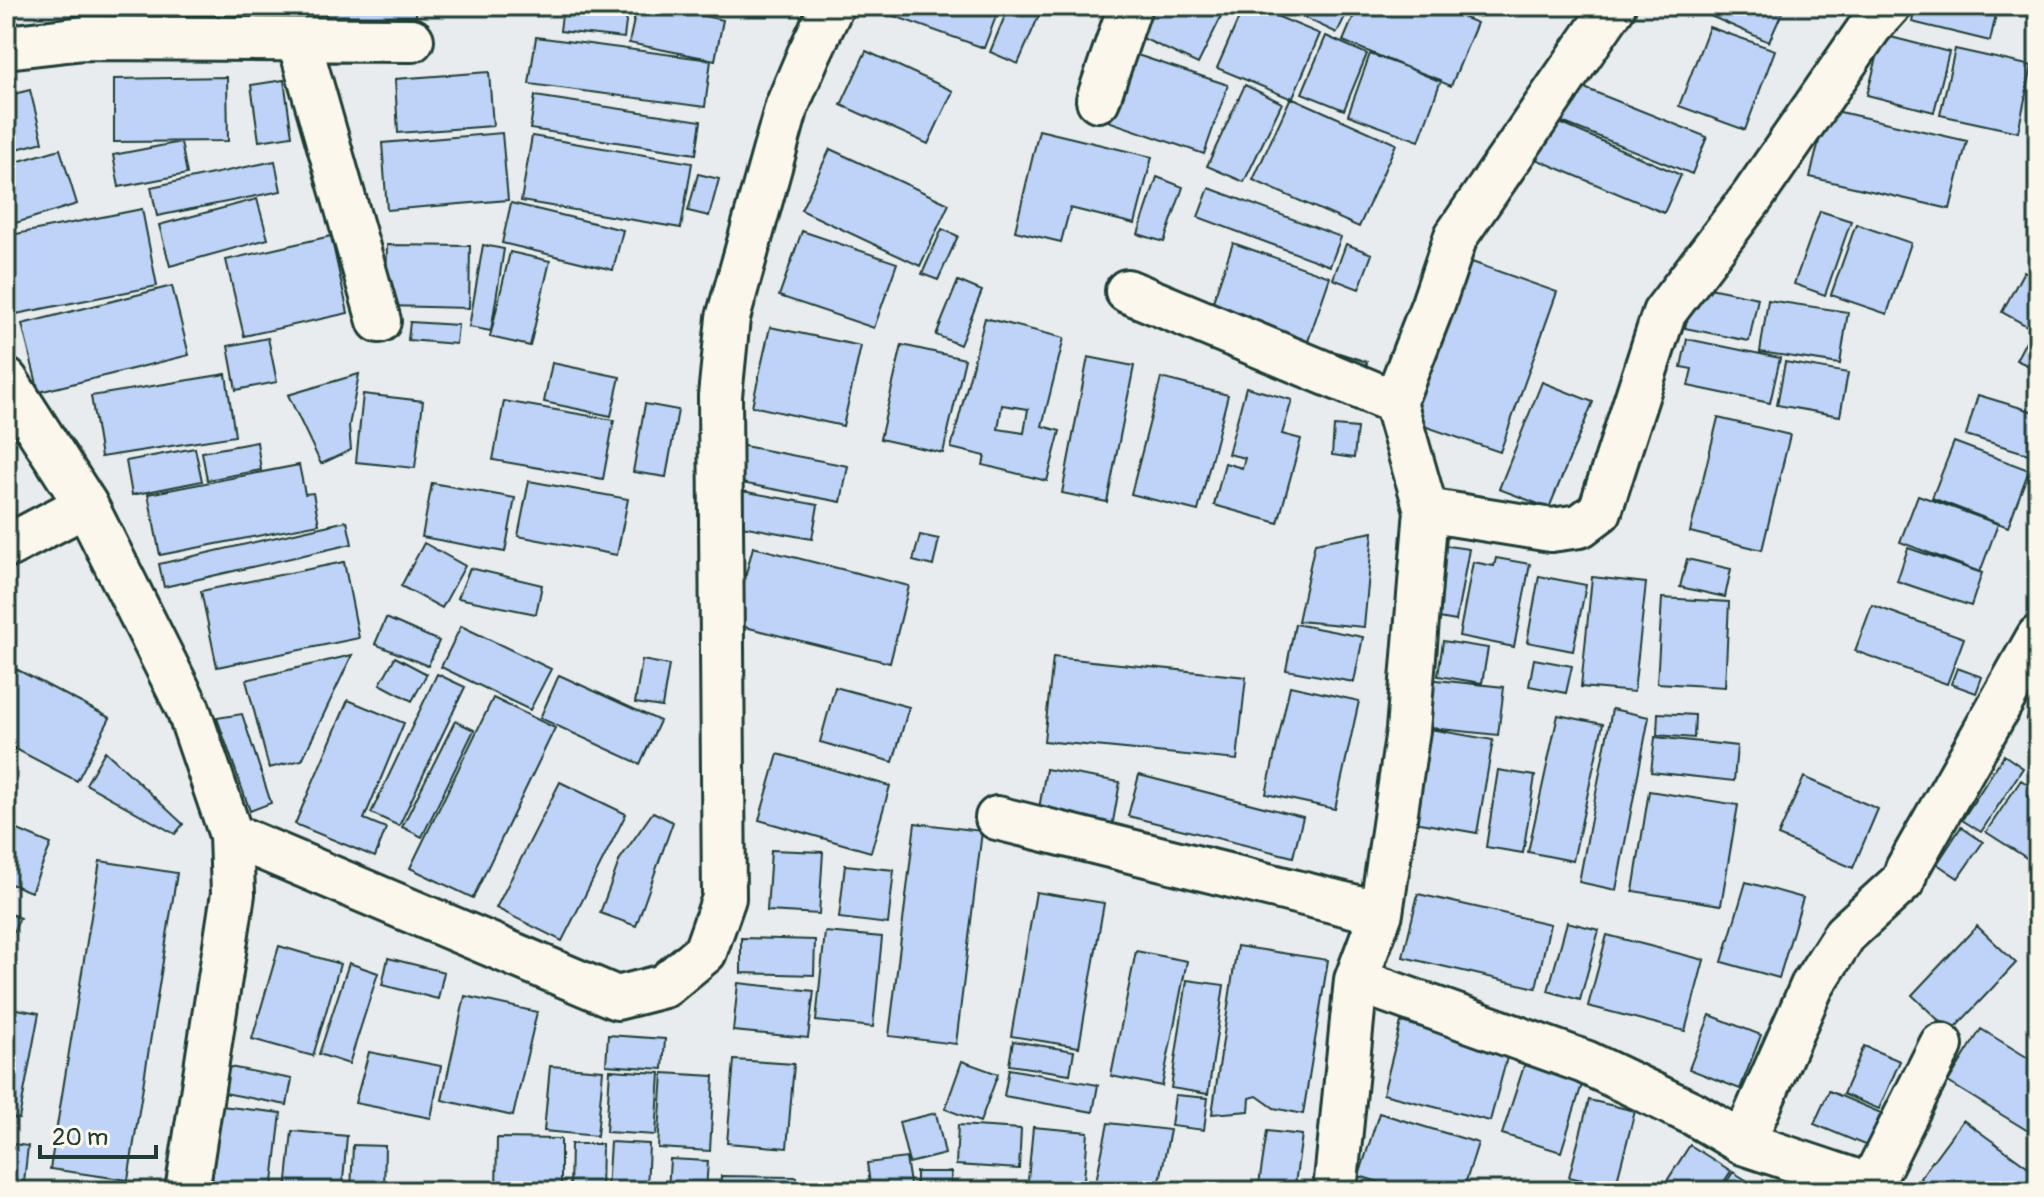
<svg xmlns="http://www.w3.org/2000/svg" width="2044" height="1197" font-family="Pangolin,sans-serif">
  <style>
    .building { fill: #bed3f7; stroke: #1f3d34; stroke-width: 2; fill-rule: evenodd }
    .lines { fill: none; stroke-linecap: round; stroke-linejoin: round }
    .minor-casing { stroke: #1f3d34; stroke-width: 48 }
    .minor { stroke: #fbf7ec; stroke-width: 42 }
  </style>
  <rect width="100%" height="100%" fill="#e9ecef"/>
  <filter id="ink" filterUnits="userSpaceOnUse"><feTurbulence type="fractalNoise" baseFrequency=".0125" numOctaves="2"/><feDisplacementMap in="SourceGraphic" scale="16" xChannelSelector="R" yChannelSelector="G"/><feConvolveMatrix kernelMatrix="1 2 1 2 8 2 1 2 1" color-interpolation-filters="sRGB"/></filter>
  <g filter="url(#ink)">
    <path class="building" d="M326,6H416V17L326,19Z
      M487,6H516V14L486,11Z
      M563,6H628L624,38L560,31Z
      M637,6H657L723,20L715,60L629,43Z
      M895,6H1000L984,48L891,15Z
      M1009,6H1043L1018,64L990,52Z
      M1133,6H1213L1224,11L1198,64L1123,29Z
      M1244,6H1252L1320,34L1292,99L1217,68Z
      M1280,6H1350L1337,33Z
      M1358,6H1436L1477,23L1451,86L1343,41Z
      M1688,6H1785L1769,42Z
      M1915,6H1998L1990,41L1912,22Z
      M1709,27L1775,50L1745,130L1679,106Z
      M1883,35L1949,52L1934,112L1867,95Z
      M1326,36L1367,54L1344,110L1302,93Z
      M536,37L711,60L705,107L529,84Z
      M1119,49L1228,85L1204,154L1096,117Z
      M1955,49L2032,66L2018,132L1940,115Z
      M866,51L953,91L928,144L841,105Z
      M1370,54L1441,80L1419,141L1348,115Z
      M489,72L493,126L398,133L395,79Z
      M227,77L228,141L114,142V79Z
      M284,80L292,136L259,141L251,85Z
      M1567,81L1707,137L1692,174L1552,118Z
      M1245,85L1282,103L1244,182L1207,166Z
      M30,90L43,142L6,152V96Z
      M535,96L701,121L696,154L530,129Z
      M1291,97L1396,144L1359,227L1253,180Z
      M1827,109L1967,141L1950,209L1810,177Z
      M1548,118L1681,175L1664,213L1531,157Z
      M1039,130L1152,157L1135,224L1070,208L1061,242L1015,231Z
      M502,133L508,200L387,210L382,143Z
      M532,136L692,163L681,228L521,201Z
      M181,142L187,174L119,187L113,155Z
      M60,149L77,204L6,226V165Z
      M830,149L949,204L920,266L801,210Z
      M275,161L281,191L157,216L151,187Z
      M698,174L719,179L709,216L688,211Z
      M1157,177L1183,187L1164,242L1138,234Z
      M1209,188L1341,237L1330,266L1198,217Z
      M257,199L268,239L170,266L159,225Z
      M511,203L623,230L613,270L502,243Z
      M142,209L157,286L6,316V236Z
      M1820,211L1851,221L1825,295L1794,284Z
      M1856,224L1911,243L1887,314L1831,295Z
      M942,229L958,236L938,280L922,274Z
      M802,231L897,263L874,328L779,296Z
      M331,236L348,313L244,336L226,260Z
      M1233,243L1330,277L1305,350L1208,316Z
      M1346,244L1372,254L1359,289L1333,279Z
      M387,245L470,246L469,308L386,306Z
      M483,245L504,249L491,331L469,327Z
      M510,252L550,261L530,346L490,337Z
      M1469,261L1557,292L1500,452L1412,422Z
      M2024,271L2038,279V332L2002,312Z
      M958,281L982,291L960,345L936,335Z
      M1695,285L1758,298L1749,341L1685,328Z
      M172,286L189,355L39,392L22,324Z
      M1768,300L1848,312L1840,364L1760,352Z
      M985,318L1064,338L1042,426L1060,431L1047,481L983,465L985,456L951,448ZM1002,405L1028,409L1024,433L998,429Z
      M410,322L458,325L456,344L408,340Z
      M770,327L861,346L843,426L752,406Z
      M2028,337L2038,342V370L2016,360Z
      M268,338L277,382L236,390L228,346Z
      M1687,339L1780,358L1770,403L1688,386L1692,369L1681,367Z
      M902,345L965,359L943,453L880,439Z
      M1333,351L1367,362L1362,377L1329,366Z
      M1088,357L1134,366L1107,502L1062,493Z
      M1785,362L1848,373L1840,416L1777,405Z
      M552,363L620,377L611,416L544,402Z
      M226,374L235,436L101,457L91,396Z
      M359,374L349,426L351,450L321,464L288,395Z
      M1161,378L1228,395L1198,511L1131,494Z
      M1542,382L1593,402L1549,508L1499,489Z
      M1246,387L1292,400L1282,434L1301,439L1278,523L1214,505L1225,463L1242,468L1245,458L1228,454Z
      M363,394L423,401L415,468L356,462Z
      M1978,395L2038,413V457L1966,435Z
      M504,401L614,420L603,479L493,460Z
      M645,404L678,410L666,477L633,472Z
      M1718,418L1790,435L1762,550L1690,532Z
      M1334,426L1357,428L1354,458L1332,455Z
      M257,442L261,470L207,480L202,452Z
      M1954,442L2029,470L2008,527L1932,498Z
      M739,445L848,466L841,502L731,481Z
      M195,448L202,481L132,495L126,461Z
      M299,465L305,494L313,493L319,524L160,555L148,494Z
      M529,481L628,499L617,555L518,536Z
      M432,483L515,498L505,552L422,537Z
      M731,489L818,505L812,539L725,523Z
      M1918,495L1998,524L1980,572L1900,542Z
      M347,521L352,544L164,587L159,564Z
      M1373,532L1364,627L1298,621L1315,543Z
      M920,535L939,539L933,566L913,561Z
      M424,543L465,566L442,608L401,586Z
      M1434,544L1469,549L1456,621L1422,615Z
      M753,547L909,586L890,663L733,624Z
      M1908,548L1982,573L1971,606L1897,581Z
      M1496,558L1530,564L1514,647L1459,636L1473,562L1494,566Z
      M1687,559L1731,569L1725,597L1680,587Z
      M344,562L359,638L217,667L201,591Z
      M470,568L542,585L536,614L458,598Z
      M1539,576L1586,585L1573,651L1527,642Z
      M1592,577L1646,583L1634,692L1581,687Z
      M1662,598L1729,602L1725,687L1657,683Z
      M1872,605L1964,638L1947,684L1855,651Z
      M386,618L439,641L428,666L375,644Z
      M1295,624L1363,637L1354,682L1286,670Z
      M461,626L551,669L530,710L441,667Z
      M1443,641L1488,648L1482,683L1438,676Z
      M352,655L302,760L269,768L246,680Z
      M395,657L427,674L412,701L380,684Z
      M1053,657L1246,677L1237,760L1044,741Z
      M1534,659L1572,666L1566,693L1529,686Z
      M642,660L669,665L662,707L635,703Z
      M1957,668L1982,677L1976,693L1951,684Z
      M16,669L110,718L77,781L6,744V688Z
      M437,674L465,687L399,826L371,813Z
      M559,675L660,721L640,764L540,718Z
      M1417,678L1504,687L1498,735L1412,726Z
      M1290,686L1359,701L1335,809L1266,794Z
      M835,687L909,707L893,762L820,742Z
      M493,698L555,728L473,898L410,868Z
      M348,700L404,723L364,819L386,828L375,857L295,824Z
      M2038,702V728L2026,720Z
      M1612,709L1649,717L1616,890L1579,882Z
      M1658,713L1695,715L1694,738L1657,735Z
      M242,714L271,803L250,811L217,718Z
      M1558,715L1603,724L1573,861L1528,852Z
      M455,721L474,730L422,837L402,827Z
      M1424,728L1493,740L1477,833L1408,821Z
      M1655,737L1737,746L1734,781L1651,772Z
      M105,751L183,824L175,834L86,784Z
      M778,754L890,786L871,852L759,820Z
      M2004,755L2023,768L1981,832L1962,820Z
      M1046,769L1120,782L1111,833L1037,820Z
      M1498,770L1535,776L1523,853L1486,847Z
      M1139,775L1303,817L1293,857L1128,816Z
      M1804,777L1878,809L1853,868L1778,836Z
      M2021,780L2038,791V854L2033,862L1986,832Z
      M560,782L626,814L562,941L496,908Z
      M1649,791L1738,805L1721,905L1633,891Z
      M653,812L673,822L636,926L600,913L620,859Z
      M915,823L982,831L956,1044L889,1036Z
      M6,825L51,844L31,892L6,882Z
      M1961,827L1983,842L1958,878L1937,864Z
      M771,850L823,852L819,914L767,911Z
      M100,861L177,873L128,1180L50,1169Z
      M845,865L894,870L888,924L839,918Z
      M1746,882L1803,898L1779,978L1722,962Z
      M1036,892L1104,903L1079,1047L1011,1036Z
      M1418,894L1550,924L1536,988L1403,957Z
      M6,912L20,918L6,946Z
      M1567,922L1599,930L1580,1000L1548,991Z
      M1977,926L2016,963L1951,1032L1912,995Z
      M825,932L882,937L873,1027L816,1021Z
      M1607,935L1704,960L1685,1031L1588,1006Z
      M741,938L815,940L814,975L741,973Z
      M279,946L340,964L313,1056L252,1039Z
      M1237,946L1328,960L1303,1114L1274,1108L1257,1096L1250,1098L1249,1111L1212,1114Z
      M1136,951L1187,961L1162,1086L1111,1076Z
      M388,958L444,972L438,999L382,985Z
      M349,963L378,973L349,1064L319,1054Z
      M1187,980L1224,985L1208,1094L1171,1088Z
      M738,983L814,991L808,1038L733,1031Z
      M465,996L537,1012L513,1116L442,1100Z
      M6,1007L39,1013L19,1119L6,1117Z
      M1710,1015L1761,1035L1740,1089L1689,1069Z
      M1401,1022L1509,1050L1490,1121L1383,1094Z
      M1981,1029L2038,1064V1137L1948,1082Z
      M608,1035L665,1039L663,1069L606,1065Z
      M1013,1041L1074,1051L1070,1074L1009,1065Z
      M1864,1046L1900,1061L1879,1109L1843,1094Z
      M369,1052L441,1066L431,1118L355,1103Z
      M734,1060L794,1064L787,1148L727,1143Z
      M962,1061L998,1074L980,1122L945,1109Z
      M1525,1063L1583,1081L1561,1152L1502,1134Z
      M219,1065L292,1079L287,1105L214,1091Z
      M550,1066L603,1070L597,1136L544,1131Z
      M1009,1069L1098,1085L1093,1112L1004,1096Z
      M610,1070L660,1073L656,1135L606,1132Z
      M663,1073L714,1076L710,1151L658,1148Z
      M1829,1091L1881,1113L1867,1146L1814,1124Z
      M1175,1095L1208,1098L1204,1130L1171,1126Z
      M1589,1100L1635,1111L1615,1188L1569,1177Z
      M221,1106L281,1113L272,1191H211Z
      M936,1113L945,1154L909,1163L899,1122Z
      M1379,1113L1478,1143L1463,1191H1408L1359,1176Z
      M1963,1120L2038,1174V1191H1937L1920,1178Z
      M1108,1123L1170,1130L1158,1191H1094Z
      M958,1125L1021,1129L1019,1169L956,1165Z
      M1033,1127L1088,1132L1083,1191H1027Z
      M292,1131L347,1136L342,1191H286Z
      M1267,1131L1302,1135L1294,1191H1258Z
      M497,1138L561,1139V1191H496Z
      M610,1142L649,1144L647,1191H607Z
      M6,1143L28,1146L23,1191H6Z
      M571,1144H602L601,1191H570Z
      M353,1145L385,1146L384,1191H351Z
      M1690,1145L1731,1171L1718,1191H1668L1663,1187Z
      M906,1158L911,1191H871L867,1163Z
      M670,1159L708,1161L706,1191H668Z
      M916,1172H951V1191H916Z
      M1733,1172L1764,1191H1721Z
      M721,1176L797,1177V1191H720Z
      M396,1182L459,1185V1191H396Z"/>
    <g class="lines">
      <g class="minor-casing">
        <path id="minor" d="M299,41L379,321
          M6,47L84,38L412,40
          M1098,100L1130,6
          M1127,291L1395,402
          M6,380L86,505L188,709L231,835L233,894L187,1191
          M1426,510L1551,530L1580,526L1600,511L1664,313L1753,196L1870,27L1889,6
          M6,547L86,505
          M997,818L1381,913
          M231,835L617,998L664,986L705,952L724,898L720,396L728,318L787,106L809,54L832,6
          M1356,980L1585,1062L1694,1114L1743,1143L1871,1186
          M1743,1143L1812,986L1845,934L1903,881L1907,869L2038,637
          M1335,1191L1356,980L1381,913L1408,730L1426,510L1395,402L1433,304L1456,236L1614,6
          M1868,1191L1941,1045"/>
      </g>
      <use href="#minor" class="minor"/>
    </g>
  </g>
  <rect width="2044" height="1197" fill="none" stroke="#fbf7ec" stroke-width="32"/>
  <rect x="16" y="16" width="2012" height="1165" fill="none" stroke="#1f3d34" stroke-width="3" filter="url(#ink)"/>
  <path d="M40 1145v12h116v-12" fill="none" stroke="#1f3d34" stroke-width="4"/>
  <text x="52" y="1145" font-size="24" fill="#1f3d34" stroke="#fbf7ec" stroke-width="6" paint-order="stroke">20 m</text>
</svg>
